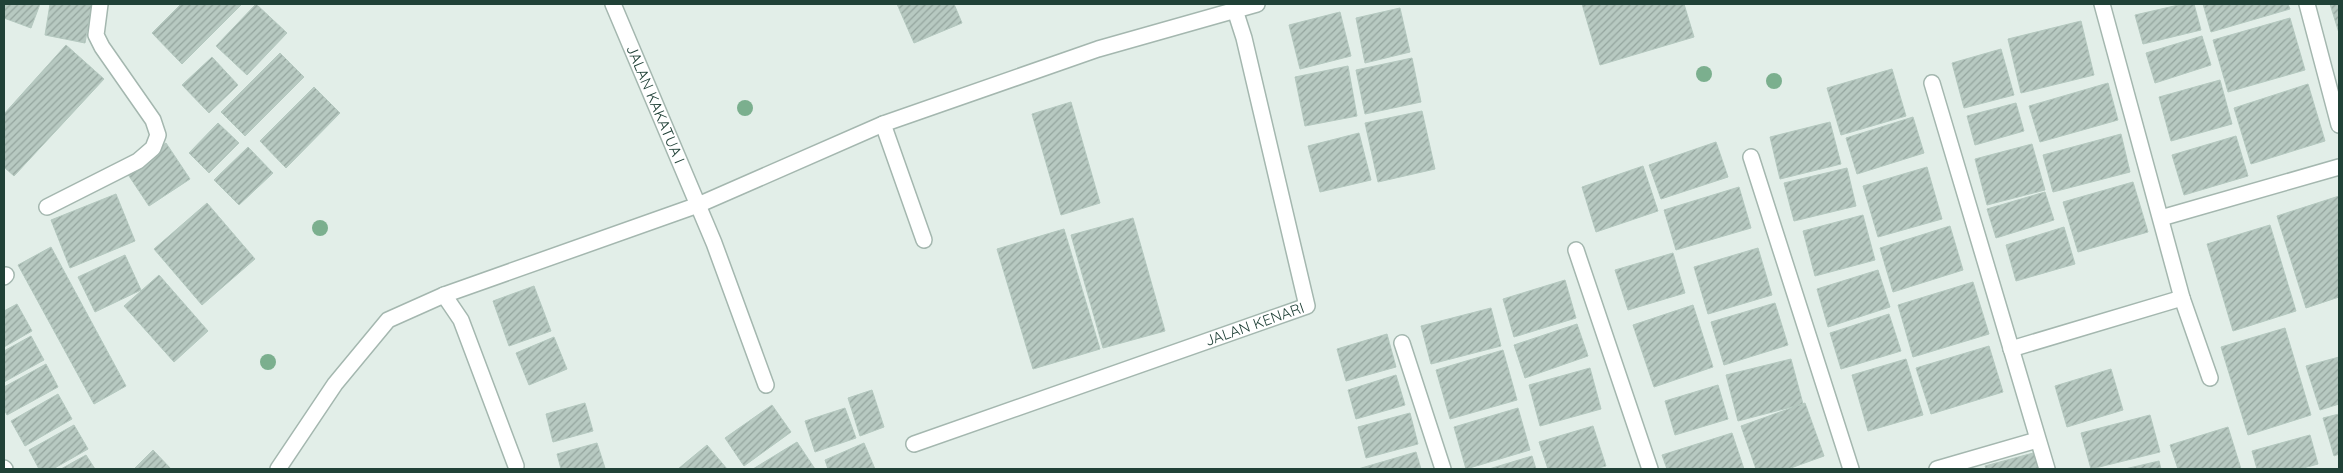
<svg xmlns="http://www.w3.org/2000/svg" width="2343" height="473" font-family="Quicksand,sans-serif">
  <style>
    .building { fill: url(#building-hatch); stroke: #b4c8bf }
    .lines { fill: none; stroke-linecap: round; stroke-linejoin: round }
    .street-casing { stroke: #a4b7af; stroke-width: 18 }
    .street { stroke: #fff; stroke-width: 15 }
    .tree { fill: #7baf8e }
    .labels { text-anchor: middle; stroke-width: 4.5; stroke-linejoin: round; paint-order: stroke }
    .street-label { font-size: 15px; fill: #204137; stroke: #f4faf6 }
  </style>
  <defs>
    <pattern id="building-hatch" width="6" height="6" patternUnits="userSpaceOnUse" patternTransform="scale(1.25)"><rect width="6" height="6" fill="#b7c9c1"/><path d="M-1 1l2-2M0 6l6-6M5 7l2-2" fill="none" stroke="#94a59e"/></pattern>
  </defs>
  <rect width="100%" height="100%" fill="#e2eee8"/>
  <path class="building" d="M4,4H40L31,28L4,18Z
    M50,4H92L85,43L45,35Z
    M181,4H242L182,64L152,33Z
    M256,4L287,33L247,75L216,46Z
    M897,4H954L962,23L914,43Z
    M1582,4H1684L1694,37L1600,65Z
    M2183,4H2194L2201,30L2143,44L2135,15Z
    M2203,4H2288L2290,9L2211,32Z
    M2330,4H2339V33Z
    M1400,8L1410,52L1365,63L1356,18Z
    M1340,12L1351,56L1300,69L1289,25Z
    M2290,18L2305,70L2228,92L2213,40Z
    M2081,21L2094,75L2021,93L2008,39Z
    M2202,36L2211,65L2155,83L2146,53Z
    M66,45L104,79L14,176L4,167V114Z
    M2001,49L2014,95L1964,108L1952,63Z
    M280,53L304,77L245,136L221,112Z
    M212,57L238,85L209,113L182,85Z
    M1412,58L1421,102L1365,114L1356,70Z
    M1348,66L1357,116L1305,126L1295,77Z
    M1892,69L1906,116L1841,135L1827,88Z
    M2220,80L2232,124L2171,141L2159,97Z
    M2108,83L2118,120L2040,142L2029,106Z
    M2308,84L2325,141L2251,164L2234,108Z
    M314,87L340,113L286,168L260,141Z
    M1071,102L1100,203L1061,215L1032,114Z
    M2016,103L2024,131L1975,145L1967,116Z
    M1422,111L1435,169L1378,182L1365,123Z
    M1913,117L1924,153L1857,174L1846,138Z
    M1830,122L1841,164L1780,179L1770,137Z
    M218,123L239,143L209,173L189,153Z
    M1359,133L1371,180L1320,192L1308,146Z
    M2121,134L2130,172L2053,192L2043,155Z
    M2236,136L2248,176L2184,195L2172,155Z
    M1716,142L1728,177L1661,199L1649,165Z
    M166,143L190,179L149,206L125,170Z
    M2032,144L2045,190L1987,205L1975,159Z
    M248,147L273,173L239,205L214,180Z
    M1643,166L1658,211L1596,232L1582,187Z
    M1927,167L1942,219L1878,237L1863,186Z
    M1847,168L1856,206L1794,221L1784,183Z
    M2133,182L2148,232L2078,252L2063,202Z
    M1739,187L1751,228L1676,250L1664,210Z
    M2045,192L2054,220L1996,238L1987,209Z
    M116,194L135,241L70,268L51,220Z
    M2339,196V297L2306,308L2277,216Z
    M207,203L255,259L202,305L154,249Z
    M1863,215L1875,260L1815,276L1803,231Z
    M1133,218L1165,331L1103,348L1071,235Z
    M2270,225L2296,311L2233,331L2207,244Z
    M1950,226L1963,270L1893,292L1880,248Z
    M2064,227L2075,264L2016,281L2006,245Z
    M1064,229L1100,349L1033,369L997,249Z
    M51,247L126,386L94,404L18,265Z
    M1758,248L1772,295L1708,314L1694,267Z
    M1673,253L1685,293L1628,310L1615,270Z
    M125,255L141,290L95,312L78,277Z
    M1878,270L1890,307L1828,327L1817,289Z
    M159,275L208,331L174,362L124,306Z
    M1565,280L1576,318L1514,337L1503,299Z
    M1973,282L1989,334L1913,357L1898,305Z
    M534,286L551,331L509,346L493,301Z
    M1775,303L1788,345L1724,365L1711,322Z
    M17,304L32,331L4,347V311Z
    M1693,305L1713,367L1654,387L1633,325Z
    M1491,308L1501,346L1431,364L1421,326Z
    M1889,314L1901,351L1841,369L1830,333Z
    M1577,324L1588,356L1525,378L1514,345Z
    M2285,328L2311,415L2248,435L2221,347Z
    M1387,334L1396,367L1346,381L1337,349Z
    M31,336L44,360L4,382V351Z
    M554,337L567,369L529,385L516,353Z
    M1989,346L2003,392L1931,414L1916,368Z
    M1503,350L1517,400L1450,419L1436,370Z
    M2339,357V404L2320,410L2306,366Z
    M1791,359L1803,404L1738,421L1726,375Z
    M1906,359L1923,415L1868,431L1852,375Z
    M46,364L58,387L7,415L4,409V387Z
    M1590,368L1601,409L1540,426L1529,385Z
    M2111,369L2123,410L2067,427L2055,386Z
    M1396,375L1405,405L1356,419L1348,390Z
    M1718,385L1728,419L1675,435L1665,401Z
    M872,390L884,427L860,436L848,398Z
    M58,394L72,419L25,446L11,421Z
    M585,403L593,431L553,442L546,414Z
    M1805,403L1824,456L1788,469H1756L1741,426Z
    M772,405L791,432L744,466L725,438Z
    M845,408L856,438L815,452L805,421Z
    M1518,408L1530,450L1466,469L1454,427Z
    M1410,413L1418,444L1366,458L1358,427Z
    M2339,414V454L2334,456L2323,418Z
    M2150,415L2160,452L2091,469L2081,433Z
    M74,425L88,449L53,469H39L29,450Z
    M1593,426L1606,466L1594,469H1548L1539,442Z
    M2228,427L2241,469H2178L2170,445Z
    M1732,433L1744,469H1667L1662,455Z
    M2310,435L2318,464L2300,469H2257L2252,451Z
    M797,442L815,469H753Z
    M597,443L605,468L561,469L557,454Z
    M864,443L875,469H828L825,460Z
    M707,445L727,469H678Z
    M153,450L171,469H134Z
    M1416,452L1421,469H1358Z
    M2037,452L2041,469H1986L1985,466Z
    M86,455L95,469H61Z
    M1532,456L1536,469H1489Z
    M2159,461L2161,469H2125Z"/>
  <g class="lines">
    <g class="street-casing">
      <g id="street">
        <path id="s1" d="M613,4L714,243L766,385"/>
        <path d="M2102,4L2182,298L2210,378"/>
        <path d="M2307,4L2339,125"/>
        <path d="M1932,83L2047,469"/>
        <path d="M883,124L924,240"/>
        <path d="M1751,157L1851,469"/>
        <path d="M47,207L138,161L153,148L158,135L153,120L102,47L96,35L100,4"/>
        <path d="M2161,218L2339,167"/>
        <path d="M1576,250L1650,469"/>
        <path d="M4,277L6,275"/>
        <path d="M444,295L461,320L516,466"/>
        <path d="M1402,343L1443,469"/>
        <path d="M2011,349L2182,298"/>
        <path id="s2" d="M914,444L1307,306L1244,38L1235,10"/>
        <path d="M4,468L5,469"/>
        <path d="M278,469L335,384L388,320L444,295L698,205L883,124L1098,49L1257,4"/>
        <path d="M1937,469L2037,440"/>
      </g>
    </g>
    <use href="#street" class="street"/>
  </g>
  <g class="tree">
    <circle cx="1704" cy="74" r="8"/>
    <circle cx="1774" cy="81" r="8"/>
    <circle cx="745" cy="108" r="8"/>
    <circle cx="320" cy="228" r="8"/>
    <circle cx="268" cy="362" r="8"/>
  </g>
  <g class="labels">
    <g class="street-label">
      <text dy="5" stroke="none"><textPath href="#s1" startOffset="109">JALAN KAKATUA I</textPath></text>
      <text dy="5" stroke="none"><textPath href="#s2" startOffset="361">JALAN KENARI</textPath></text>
    </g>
  </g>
  <rect width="2343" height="473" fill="none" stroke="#204137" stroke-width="10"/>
</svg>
